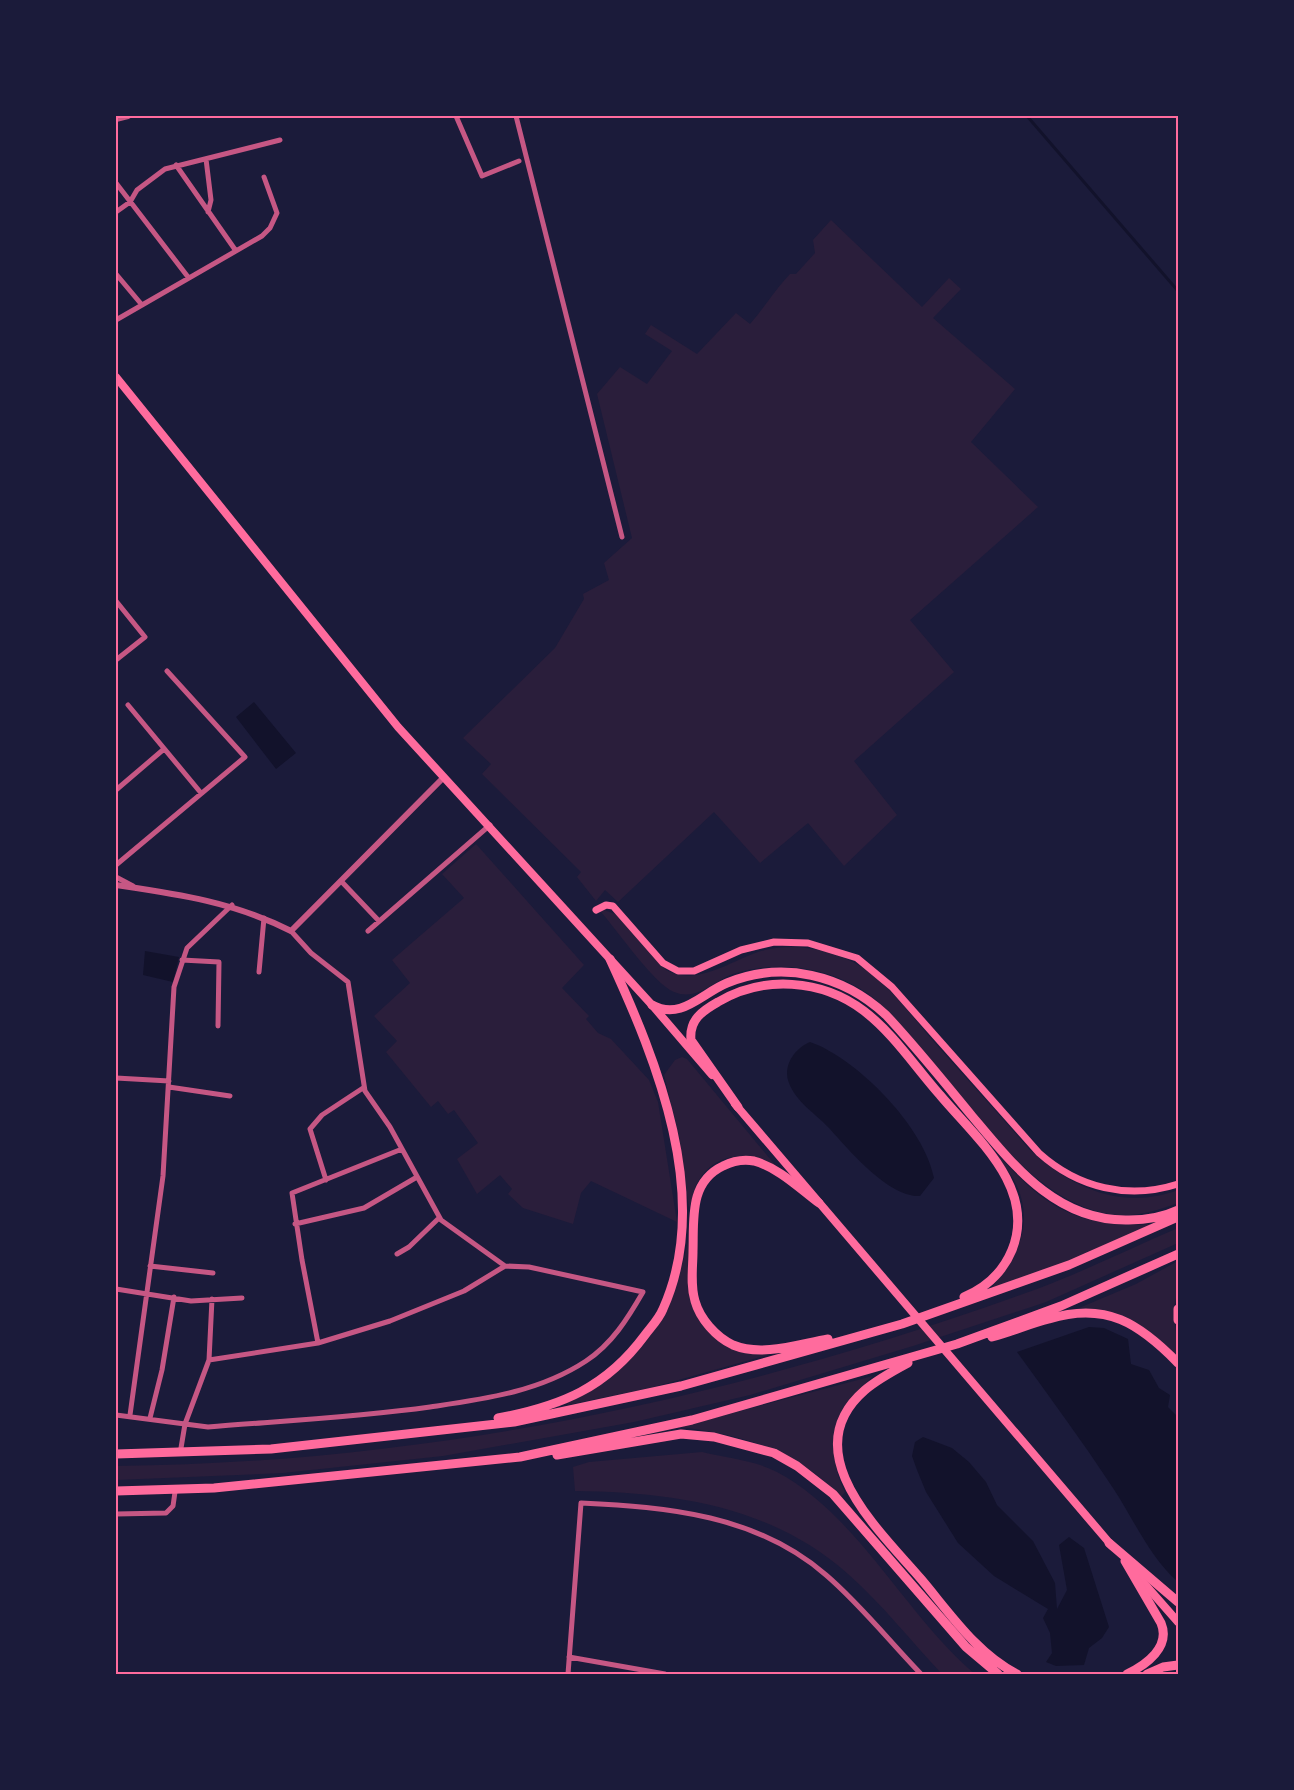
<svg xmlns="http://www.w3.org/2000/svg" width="1294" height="1790" font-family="'Fira Sans Condensed',sans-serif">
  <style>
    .green { fill: #2a1e3b }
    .water { fill: #12122b }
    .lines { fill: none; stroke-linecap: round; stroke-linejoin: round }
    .stream { stroke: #12122b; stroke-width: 3 }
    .minor { stroke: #c65784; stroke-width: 5 }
    .tertiary { stroke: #c65784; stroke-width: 6 }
    .secondary { stroke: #ff6b9d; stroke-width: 7 }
    .primary { stroke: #ff6b9d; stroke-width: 8 }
    .trunk { stroke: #ff6b9d; stroke-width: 8 }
    .motorway { stroke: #ff6b9d; stroke-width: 9 }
    .neatline { fill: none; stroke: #ff6b9d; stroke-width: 2 }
  </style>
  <rect width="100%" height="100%" fill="#1b1b3a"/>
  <path class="green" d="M831,220L922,307L949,278L961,289L933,318L1015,389L971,442L1038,507L910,620L954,672L854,761L897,815L844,866L808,823L760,863L714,812L618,902L605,890L596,901L577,877L581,872L482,774L491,764L463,738L555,648L584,599L583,594L609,580L604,563L632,538L597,394L620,367L647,384L672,351L645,334L651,325L697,354L736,313L750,324C765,307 774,291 790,274H796L815,253L813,240Z
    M476,844L584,965L562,988L589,1016L586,1019L598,1033L611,1039L649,1080L658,1102L677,1222L591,1181L581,1193L573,1224L523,1208L508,1194L512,1189L500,1175L477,1194L457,1159L478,1143L454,1110L448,1114L438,1101L431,1107L386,1052L397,1041L374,1016L410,983L392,960L464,898L442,874Z
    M604,910L618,915L666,970C699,988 733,958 765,950C796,942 835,950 862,967C891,986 912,1017 935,1043C966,1078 998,1113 1029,1149C1071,1188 1122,1211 1178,1190V1203C1159,1210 1137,1217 1116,1215C1036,1208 966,1103 917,1045C902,1027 886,1007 867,993C829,967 781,960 736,973C715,979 698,1002 674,992C654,984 617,930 601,912Z
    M682,1057L687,1059L775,1165C744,1152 714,1151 696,1185C693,1192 692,1201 689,1208L679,1136L664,1075L675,1060Z
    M982,1137C1037,1199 1065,1229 1153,1224L1060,1265L989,1291C1015,1260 1035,1228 1017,1186C1009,1169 993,1152 982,1137Z
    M1178,1228V1243L1046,1302L913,1346L750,1395L634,1422L443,1456L283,1473L116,1480V1466C432,1463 741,1397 1037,1289C1085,1271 1131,1248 1178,1228Z
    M688,1241L690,1288L716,1337L768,1355L650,1388L567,1405C574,1393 597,1387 609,1378C658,1340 675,1299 688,1241Z
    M1178,1261V1287L1174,1309L1178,1358C1149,1327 1123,1310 1079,1308L1136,1284Z
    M873,1376C838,1411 822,1445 845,1492L841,1497C796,1450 743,1435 680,1427Z
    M702,1452C726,1458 754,1460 777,1472C858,1515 906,1616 975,1674H942C911,1641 882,1604 848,1574C772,1506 673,1492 575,1491L573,1467L589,1462Z"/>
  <path class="water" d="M254,702L296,753L276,769L236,717Z
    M145,951L179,957L173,982L143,975Z
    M810,1042C857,1058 925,1128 934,1178L920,1196C889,1198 848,1149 829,1128C816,1114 796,1102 789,1083C782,1066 795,1048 810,1042Z
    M1089,1327L1104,1328L1128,1339L1131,1364L1149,1370L1159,1388L1170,1395L1168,1407L1178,1417V1582C1149,1556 1134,1520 1113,1488C1082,1441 1049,1396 1017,1352Z
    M923,1437L952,1448L969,1462L986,1482L997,1505L1033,1541L1055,1583L1057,1609L1067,1590L1059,1545L1069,1537L1084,1548L1109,1627L1102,1638L1089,1648L1084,1665L1056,1666L1046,1662L1052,1653L1050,1633L1043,1618L1048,1609L994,1576L958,1543L926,1492L917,1470L912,1456L915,1442Z"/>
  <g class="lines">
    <path class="stream" d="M1027,116L1178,291"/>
    <path class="minor" d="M456,116L482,176L519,161
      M516,116L622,537
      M206,159L211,200L208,212
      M176,165L236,251
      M116,183L188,277
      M116,212L130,202L137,190L165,169L280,140
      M116,274L142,305
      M116,320L262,236L270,228L277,213L264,177
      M116,601L145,637L116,660
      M128,705L201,793
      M116,790L164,749
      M116,865L245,757L167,671
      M116,877L133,886
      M341,881L379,921
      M291,931L311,953L348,982L365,1091L390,1127L441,1220L505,1266
      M368,931L490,825
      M182,960L219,962L218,1026
      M259,972L264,918
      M116,1078L169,1081
      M169,1087L230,1096
      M326,1180L310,1129L322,1115L363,1088
      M295,1224L364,1208L417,1177
      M397,1254L409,1247L439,1218
      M150,1266L213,1273
      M116,1289L191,1301L242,1298
      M318,1343L302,1260L292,1193L402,1149
      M209,1360L212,1299
      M116,1415L185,1424L209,1360L318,1343L390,1321L464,1291L505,1266L529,1267L643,1292C628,1318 612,1344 586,1361C539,1392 484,1399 430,1407C357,1417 282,1421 208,1427L185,1424L181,1448
      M130,1415L163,1176L174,987L187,948L232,905
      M150,1418L162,1370L174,1297
      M116,1514L166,1513L173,1506L175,1492
      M569,1657L665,1674
      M568,1674L581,1503C668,1507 757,1515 826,1575C860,1604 890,1642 921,1674"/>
    <path class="tertiary" d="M116,119L128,116
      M116,885C177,894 234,902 291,931L444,777"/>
    <path class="secondary" d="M596,910L606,905L613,906L663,963L678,971H694L741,950L774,942L808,943L857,958L892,987L1039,1153C1078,1188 1128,1200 1178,1184"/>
    <path class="primary" d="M116,377L398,727L652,1005"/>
    <path class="trunk" d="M652,1005L712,1075
      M735,1104L1112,1546
      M1134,1572L1178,1622"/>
    <path class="motorway" d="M652,1005C681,1021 702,993 727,983C783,960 843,975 886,1015C916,1047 944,1082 972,1116C1014,1166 1057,1222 1129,1220C1146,1220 1163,1217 1178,1210
      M738,1107L691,1040C689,1020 702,1011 718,1002C763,975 822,979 864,1011C893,1033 916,1068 940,1095C976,1138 1037,1188 1012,1250C1003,1272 985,1288 964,1297
      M819,1203C799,1188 779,1168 754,1161C743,1159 733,1161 723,1166C689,1182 694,1219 693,1251C693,1267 690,1285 695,1301C700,1319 716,1337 733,1345C762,1357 799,1344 828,1339
      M1178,1309V1320
      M992,1337C1011,1332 1029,1324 1049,1319C1106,1301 1140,1324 1178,1363
      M908,1363C893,1371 878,1379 865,1390C793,1452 880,1531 921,1579C949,1612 977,1654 1017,1674
      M498,1418C561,1406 606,1388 645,1335C651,1327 659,1319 663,1309C713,1198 657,1061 610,959
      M116,1454L271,1449L514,1422L681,1386L902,1324L1069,1265L1178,1217
      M557,1455L681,1434L714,1437L774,1453L797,1466L833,1494L966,1647L998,1674
      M116,1491L214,1488L520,1457L692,1420L957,1344L1061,1306L1178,1254
      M1109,1543L1178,1602
      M1125,1561L1161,1623C1171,1647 1146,1665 1127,1674
      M1147,1674L1163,1667L1178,1665"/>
  </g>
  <rect width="1294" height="1790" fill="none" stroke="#1b1b3a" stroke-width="234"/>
  <rect x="117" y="117" width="1060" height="1556" class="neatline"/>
</svg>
